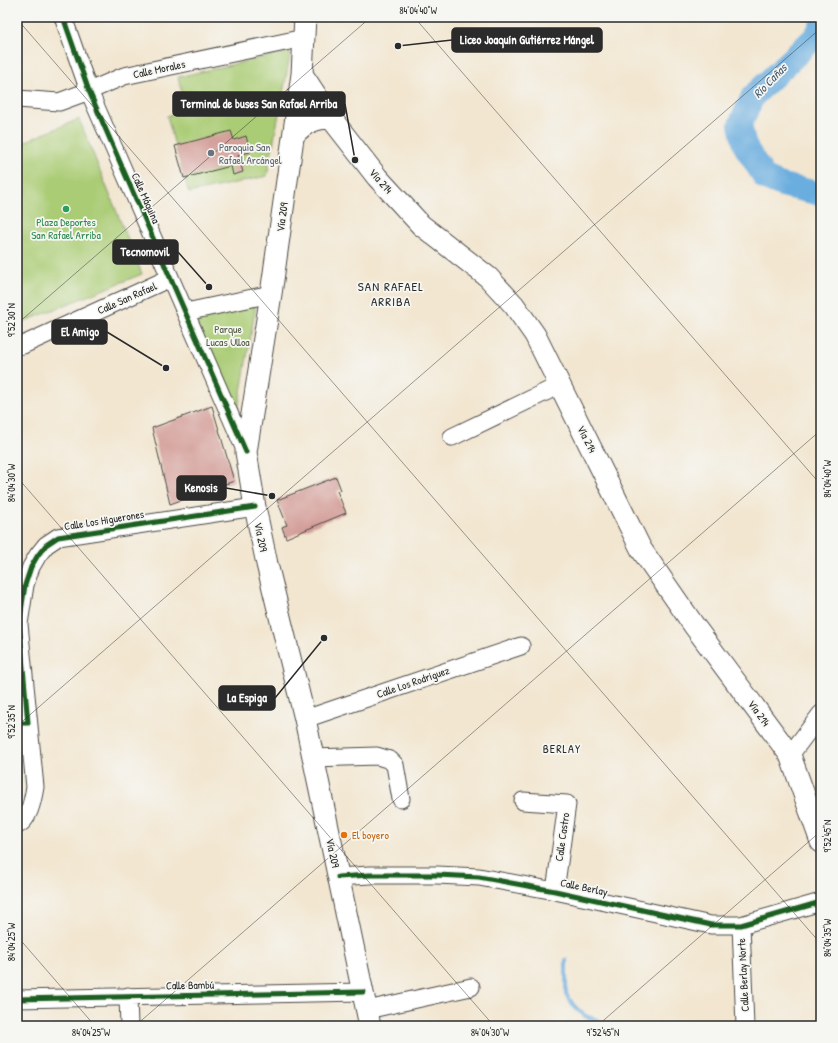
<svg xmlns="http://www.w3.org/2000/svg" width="838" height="1043" font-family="'Patrick Hand',sans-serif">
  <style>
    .green { fill: #aacc75; stroke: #6a7c50 }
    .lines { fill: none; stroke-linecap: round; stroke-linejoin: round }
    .stream { stroke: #6aaddf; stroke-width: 4 }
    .river { stroke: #6aaddf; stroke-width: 24 }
    .building { fill: #d49f9a }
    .minor-casing { stroke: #494744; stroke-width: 19 }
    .major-casing { stroke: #494744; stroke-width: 23 }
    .minor { stroke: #fff; stroke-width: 17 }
    .major { stroke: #fff; stroke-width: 21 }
    .cycleway-casing { stroke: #f6f6f2; stroke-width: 8 }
    .cycleway { stroke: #1b5e20; stroke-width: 5 }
    .ticks { fill: none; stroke: #2b2b2b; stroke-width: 1; stroke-opacity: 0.45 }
    .worship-dot { fill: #6b7280; stroke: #f6f6f2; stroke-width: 1.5 }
    .leisure-dot { fill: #2e9e5b; stroke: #f6f6f2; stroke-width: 1.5 }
    .food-dot { fill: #e8710a; stroke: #f6f6f2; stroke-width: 1.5 }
    .labels { text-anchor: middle; stroke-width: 3.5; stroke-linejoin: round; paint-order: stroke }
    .street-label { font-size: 11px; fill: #2b2b2b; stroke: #f6f6f2 }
    .worship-label { font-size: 11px; fill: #5b616d; stroke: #f6f6f2; text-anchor: start }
    .leisure-label { font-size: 11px; fill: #27864d; stroke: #f6f6f2 }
    .park-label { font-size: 11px; fill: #515b41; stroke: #f6f6f2 }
    .food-label { font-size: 11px; fill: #c56008; stroke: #f6f6f2; text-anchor: start }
    .water-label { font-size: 12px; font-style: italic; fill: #41586a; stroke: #f6f6f2 }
    .neighbourhood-label { font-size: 12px; letter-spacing: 1px; fill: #2b2b2b; stroke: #f6f6f2 }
    .quarter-label { font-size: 13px; letter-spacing: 1px; fill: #2b2b2b; stroke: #f6f6f2 }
    .leader { fill: none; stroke: #2b2b2b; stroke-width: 1.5 }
    .callout-dot { fill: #2b2b2b; stroke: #f6f6f2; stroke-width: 1.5 }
    .callout { fill: #2b2b2b; stroke: #2b2b2b; stroke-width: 1.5 }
    .callout-label { font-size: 12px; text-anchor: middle; font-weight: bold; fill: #fff }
    .neatline { fill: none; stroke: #2b2b2b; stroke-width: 1.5 }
    .ticks-label { font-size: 10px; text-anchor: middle; fill: #2b2b2b }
  </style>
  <rect width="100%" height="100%" fill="#f6f6f2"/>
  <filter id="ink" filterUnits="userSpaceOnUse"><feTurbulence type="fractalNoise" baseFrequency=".025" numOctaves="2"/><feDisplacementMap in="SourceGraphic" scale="8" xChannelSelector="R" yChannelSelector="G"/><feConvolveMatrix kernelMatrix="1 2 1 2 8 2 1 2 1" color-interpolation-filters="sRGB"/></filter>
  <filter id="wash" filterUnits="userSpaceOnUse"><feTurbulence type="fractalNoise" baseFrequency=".012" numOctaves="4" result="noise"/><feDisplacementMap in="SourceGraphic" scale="16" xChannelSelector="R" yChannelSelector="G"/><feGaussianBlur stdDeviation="0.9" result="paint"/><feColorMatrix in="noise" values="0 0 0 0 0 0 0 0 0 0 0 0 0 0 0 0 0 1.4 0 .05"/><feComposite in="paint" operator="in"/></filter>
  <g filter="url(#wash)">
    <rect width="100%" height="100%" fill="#f2e6d0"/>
    <path class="green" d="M291,51L267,176L189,193L175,146L167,116L186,110L178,77Z
      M79,119L142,274L18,324L17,322V145Z
      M256,305L238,409L194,320Z"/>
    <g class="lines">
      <path class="stream" d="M566,960V994L574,1006L585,1016L598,1020L605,1026"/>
      <path class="river" d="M821,27L815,37L753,96L740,125L745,146L765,178L782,185L821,194"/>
    </g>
    <g id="blocks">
      <path class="building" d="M231,131L234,140L246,136L250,152L238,155L243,172L233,175L231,166L184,178L175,146Z
        M212,406L234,481L170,504L152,428Z
        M336,477L341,490L337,491L346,513L286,538L282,527L287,525L277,500Z"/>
    </g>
  </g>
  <g filter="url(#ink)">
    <use href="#blocks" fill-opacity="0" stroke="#494744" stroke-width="1"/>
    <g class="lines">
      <g class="minor-casing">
        <path id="minor" d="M63,17L89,91L246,452
          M17,99L59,102L89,91L124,76L304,38
          M186,312L271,294
          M17,346L23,345L170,278
          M452,437L560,385
          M305,719L521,646
          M790,755L821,714
          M313,758L377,756L390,760L395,765L401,799
          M523,801L567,804L555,891
          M17,825C29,821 33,799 35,787L19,624L25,585L31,567L38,555L46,545L58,537L255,507
          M338,877L370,875H437L479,877L555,891L711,925H741L821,902
          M741,925L745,1026
          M128,996L129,1026
          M17,999L363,992
          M367,1010L471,987"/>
      </g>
      <g class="major-casing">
        <path id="major" d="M305,17L302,74L271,294L246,452L255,507L267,564L305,719L370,1026
          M302,74L331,118L377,177L421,225L488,277L514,305L535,335L641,549L695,627L790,755L821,842
          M294,135C304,123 315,118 331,118"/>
      </g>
      <use href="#minor" class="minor"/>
      <use href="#major" class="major"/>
      <g class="cycleway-casing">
        <path id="cycleway" d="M63,17L89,91L246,452
          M17,723H28L19,624L25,585L31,567L38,555L46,545L58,537L255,507
          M338,877L370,875H437L479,877L555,891L711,925H741L821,902
          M17,999L363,992"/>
      </g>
      <use href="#cycleway" class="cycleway"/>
    </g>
  </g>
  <path class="ticks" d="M414,17L821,485M813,17L821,27M17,19L821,944M17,324L371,17M17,477L494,1026M17,726L821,28M17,936L95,1026M135,1026L821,430M597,1026L821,831"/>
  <circle class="worship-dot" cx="211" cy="153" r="4"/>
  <circle class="leisure-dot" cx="66" cy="209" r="4"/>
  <circle class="food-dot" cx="344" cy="835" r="4"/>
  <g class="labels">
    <g class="street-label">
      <text transform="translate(159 69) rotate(-12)" y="4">Calle Morales</text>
      <text transform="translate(381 181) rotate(49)" y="4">Vía 214</text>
      <text transform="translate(146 198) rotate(66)" y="4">Calle Máquina</text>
      <text transform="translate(282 217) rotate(-82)" y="4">Vía 209</text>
      <text transform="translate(127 298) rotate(-24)" y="4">Calle San Rafael</text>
      <text transform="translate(587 439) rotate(63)" y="4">Vía 214</text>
      <text transform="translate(104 520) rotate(-9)" y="4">Calle Los Higuerones</text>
      <text transform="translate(261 537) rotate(79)" y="4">Vía 209</text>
      <text transform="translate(413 682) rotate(-19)" y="4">Calle Los Rodriguez</text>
      <text transform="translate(759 713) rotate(54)" y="4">Vía 214</text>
      <text transform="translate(562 837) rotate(-82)" y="4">Calle Castro</text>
      <text transform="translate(333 853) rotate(78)" y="4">Vía 209</text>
      <text transform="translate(584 887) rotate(12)" y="4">Calle Berlay</text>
      <text transform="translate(743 975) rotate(-93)" y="4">Calle Berlay Norte</text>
      <text transform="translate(190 985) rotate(-1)" y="4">Calle Bambú</text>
    </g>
    <g class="worship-label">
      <text x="219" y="151">Paroquia San<tspan x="219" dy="13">Rafael Arcángel</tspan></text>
    </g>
    <g class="leisure-label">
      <text x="66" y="226">Plaza Deportes<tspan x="66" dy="13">San Rafael Arriba</tspan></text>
    </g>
    <g class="park-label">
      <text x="228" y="333">Parque<tspan x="228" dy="13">Lucas Ulloa</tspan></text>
    </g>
    <g class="food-label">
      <text x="352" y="839">El boyero</text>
    </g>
    <g class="water-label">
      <text transform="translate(770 81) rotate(-46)" y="4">Río Cañas</text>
    </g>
    <g class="neighbourhood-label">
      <text x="562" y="753">BERLAY</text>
    </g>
    <g class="quarter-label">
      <text x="391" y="291">SAN RAFAEL<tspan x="391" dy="15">ARRIBA</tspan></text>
    </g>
  </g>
  <path class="leader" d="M398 46L452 40M355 160L345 104M209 287L178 252M166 368L107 332M272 496L226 488M324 638L275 698"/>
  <g class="callout-dot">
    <circle cx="398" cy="46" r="4"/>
    <circle cx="355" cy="160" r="4"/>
    <circle cx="209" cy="287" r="4"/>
    <circle cx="166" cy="368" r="4"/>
    <circle cx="272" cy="496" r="4"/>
    <circle cx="324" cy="638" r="4"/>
  </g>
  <g class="callout">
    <rect x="452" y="28" width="150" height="24" rx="4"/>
    <rect x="173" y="92" width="172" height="24" rx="4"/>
    <rect x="113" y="240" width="65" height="24" rx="4"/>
    <rect x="52" y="320" width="55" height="24" rx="4"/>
    <rect x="177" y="476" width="49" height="24" rx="4"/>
    <rect x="219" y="686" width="56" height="24" rx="4"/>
  </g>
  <g class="callout-label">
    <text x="527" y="44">Liceo Joaquín Gutiérrez Mángel</text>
    <text x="259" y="108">Terminal de buses San Rafael Arriba</text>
    <text x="145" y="256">Tecnomovil</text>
    <text x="80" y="336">El Amigo</text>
    <text x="201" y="492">Kenosis</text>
    <text x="247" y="702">La Espiga</text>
  </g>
  <rect width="838" height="1043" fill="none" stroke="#f6f6f2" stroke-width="44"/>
  <rect x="22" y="22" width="794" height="999" class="neatline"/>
  <g class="ticks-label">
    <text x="418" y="14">84°04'40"W</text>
    <text transform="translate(11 320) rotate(-90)" y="4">9°52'30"N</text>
    <text transform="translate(827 479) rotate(-90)" y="4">84°04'40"W</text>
    <text transform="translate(11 483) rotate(-90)" y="4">84°04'30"W</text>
    <text transform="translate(11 722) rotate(-90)" y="4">9°52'35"N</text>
    <text transform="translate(827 836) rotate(-90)" y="4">9°52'45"N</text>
    <text transform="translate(827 938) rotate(-90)" y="4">84°04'35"W</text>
    <text transform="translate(11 942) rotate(-90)" y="4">84°04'25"W</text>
    <text x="91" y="1036">84°04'25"W</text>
    <text x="490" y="1036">84°04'30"W</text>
    <text x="603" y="1036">9°52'45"N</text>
  </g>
</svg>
